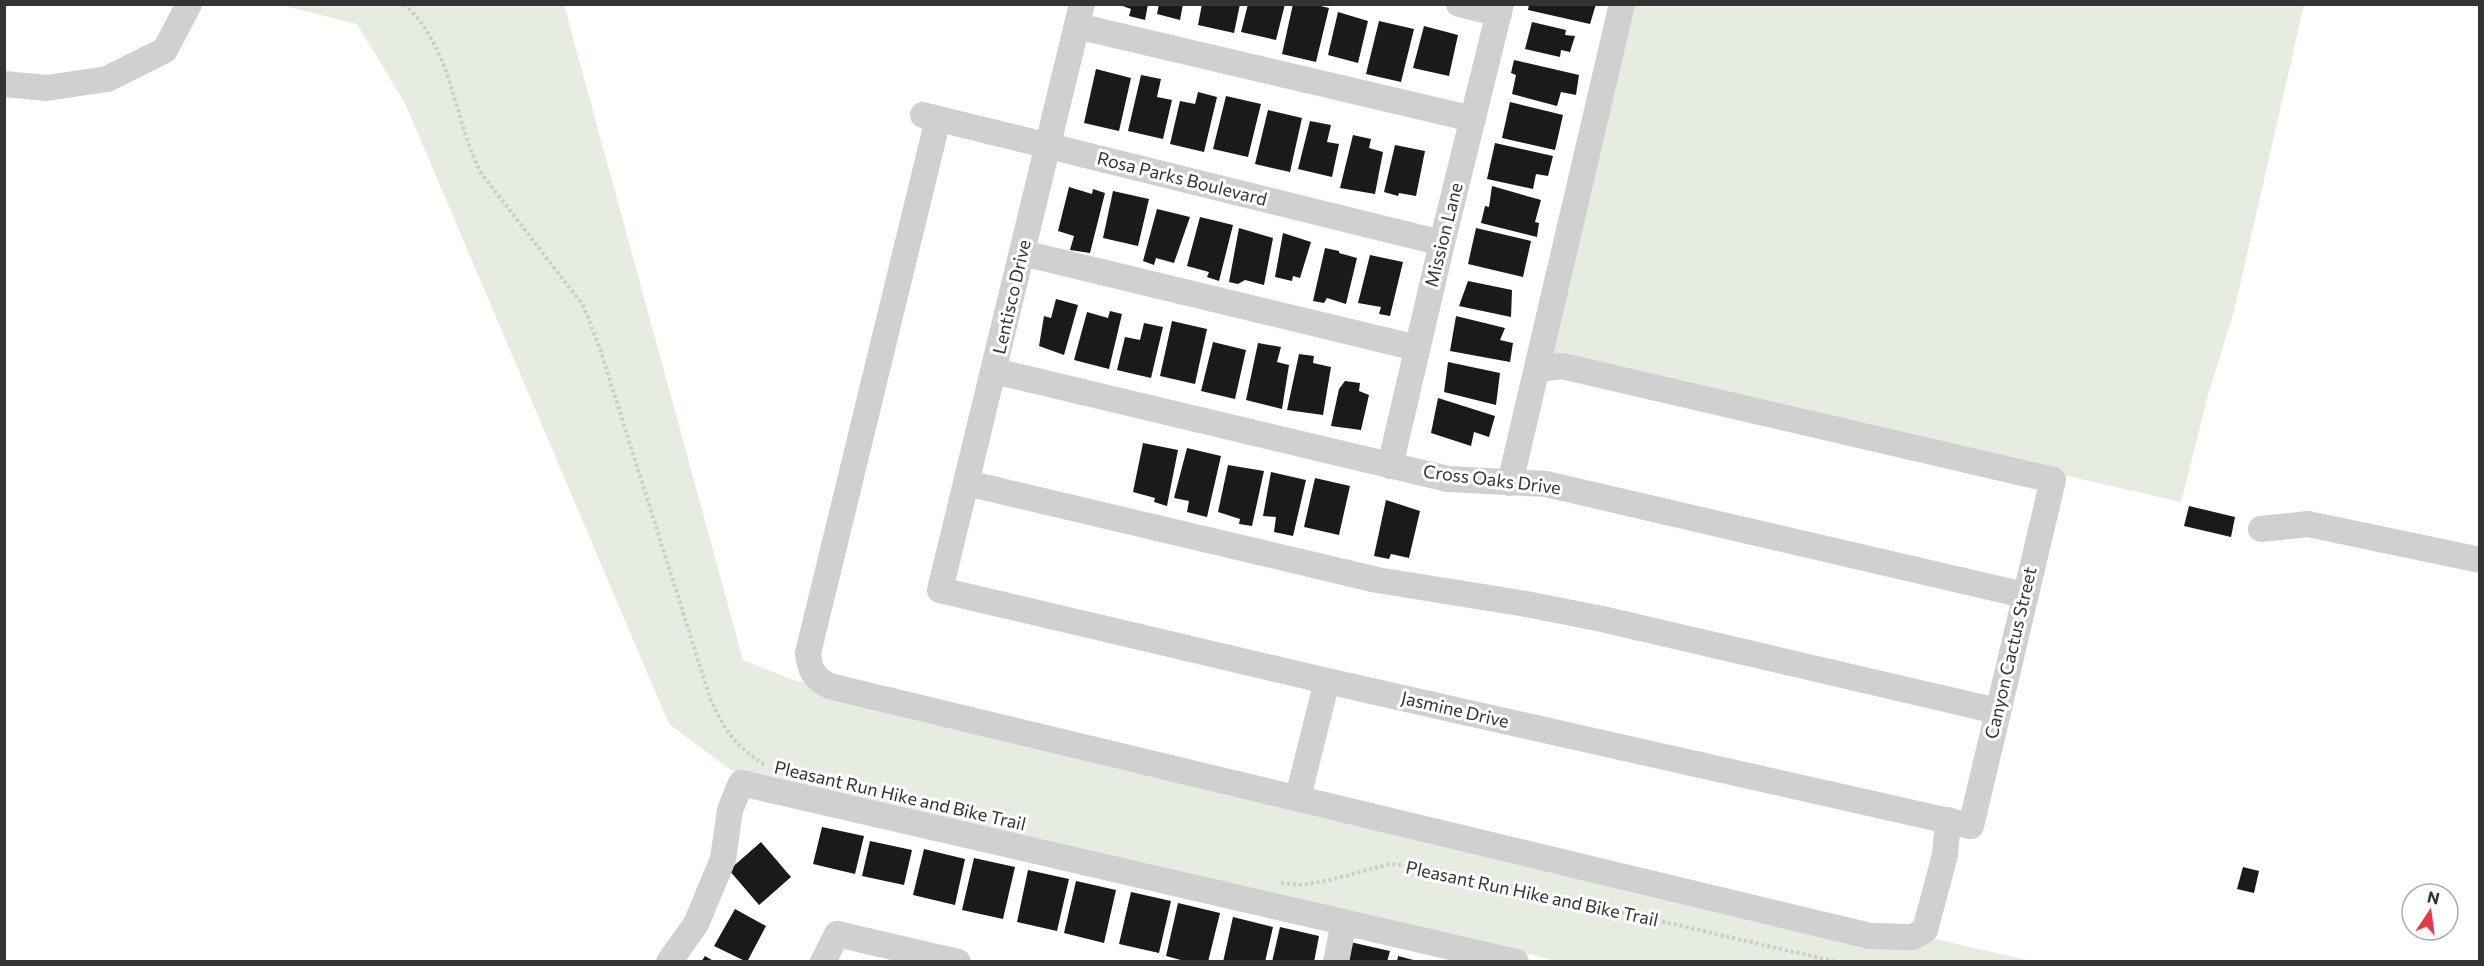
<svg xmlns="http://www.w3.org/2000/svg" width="2484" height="966" font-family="Commissioner,sans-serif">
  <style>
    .green { fill: #e6ecdf }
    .building { fill: #1a1a1a }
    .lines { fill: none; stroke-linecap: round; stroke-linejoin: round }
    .path { stroke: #cdcdcd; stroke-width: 4; stroke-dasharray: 3 3; stroke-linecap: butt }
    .minor { stroke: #d0d0d0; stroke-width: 26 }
    .labels { text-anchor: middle; stroke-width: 6; stroke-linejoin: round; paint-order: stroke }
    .street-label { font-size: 18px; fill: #333; stroke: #fff }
  </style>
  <rect width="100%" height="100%" fill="#fff"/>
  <path class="green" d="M281,5H564L743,660L793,680L2032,961H1557L731,770L669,724L405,103L357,24Z
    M1626,5H2304L2234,311L2208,395L2181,502L1542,355Z"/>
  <path class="building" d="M1117,4H1148L1145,20L1129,16L1131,9Z
    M1159,4H1183L1180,20L1157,14Z
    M1202,4H1240L1234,33L1198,25Z
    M1248,4H1285L1276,40L1241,32Z
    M1293,4H1312L1329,8L1316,62L1282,54Z
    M1529,4H1596L1590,24L1528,10Z
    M1338,12L1368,21L1358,63L1328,55Z
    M1379,21L1414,29L1401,82L1366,74Z
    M1532,22L1566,30L1565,35L1575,36L1570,52L1561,50L1560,57L1525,49Z
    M1424,26L1458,35L1449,76L1413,68Z
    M1514,60L1579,75L1576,95L1561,92L1557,106L1512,94L1516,75L1511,73Z
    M1096,69L1131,78L1119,131L1084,123Z
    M1141,75L1161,79L1157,97L1172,100L1163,139L1128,131Z
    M1198,92L1217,97L1204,152L1170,144L1180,101L1195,104Z
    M1226,96L1261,104L1248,157L1213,149Z
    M1510,102L1563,115L1555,150L1502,138Z
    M1268,110L1302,118L1290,172L1255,164Z
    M1310,121L1331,125L1327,142L1339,144L1332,177L1298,169Z
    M1353,135L1371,139L1369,148L1383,152L1375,194L1340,188Z
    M1495,143L1553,156L1548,176L1536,174L1533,189L1487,179Z
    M1395,145L1425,151L1416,196L1399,193L1398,196L1384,192Z
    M1492,186L1541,200L1535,222L1539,223L1537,237L1481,223L1485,206L1489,207Z
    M1069,187L1092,194L1093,189L1105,193L1090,253L1070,250L1074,236L1058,231Z
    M1113,191L1149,199L1138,246L1103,238Z
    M1157,209L1190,217L1174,263L1156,258L1154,265L1143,261Z
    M1200,217L1233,225L1219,281L1207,277L1209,272L1187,266Z
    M1239,228L1273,238L1264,285L1245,280L1238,284L1229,282Z
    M1476,228L1531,241L1523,277L1468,264Z
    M1283,233L1311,242L1300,278L1293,276L1292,281L1275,277Z
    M1325,248L1339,251V253L1357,258L1346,304L1327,298L1324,303L1313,301Z
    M1370,255L1403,262L1390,316L1379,314L1381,307L1358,303Z
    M1468,281L1512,290L1511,317L1459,306Z
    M1056,299L1078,305L1064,355L1039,346L1044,316L1051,318Z
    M1110,311L1122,314L1109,369L1074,360L1087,312L1108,318Z
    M1456,316L1505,328L1500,340L1513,343L1510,362L1450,351Z
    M1172,321L1207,329L1195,384L1160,376Z
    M1144,323L1163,327L1151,378L1117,370L1125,337L1140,340Z
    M1213,342L1246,350L1235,399L1201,391Z
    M1258,343L1281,347L1277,362L1289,365L1282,409L1246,400Z
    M1299,354L1314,356L1313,363L1331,367L1323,415L1287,410Z
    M1448,362L1500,373L1496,405L1444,392Z
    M1345,381L1360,383L1359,391L1369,395L1361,430L1331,426L1339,389Z
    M1438,398L1495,416L1489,437L1474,432L1471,446L1431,433Z
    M1143,443L1178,450L1167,506L1154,502L1155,498L1133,492Z
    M1187,448L1221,456L1207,517L1187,512L1189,501L1174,498Z
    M1228,465L1264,471L1252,526L1239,524L1240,519L1218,512Z
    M1271,472L1306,480L1293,536L1274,532L1276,517L1263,516Z
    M1315,478L1350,486L1339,535L1304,527Z
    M1386,500L1420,511L1409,558L1391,554L1389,559L1374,556Z
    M2189,506L2235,517L2231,537L2184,526Z
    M822,827L864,836L855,874L813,864Z
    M870,841L912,850L904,885L862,876Z
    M761,842L791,877L759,905L729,870Z
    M924,849L965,859L955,905L913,895Z
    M974,858L1015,867L1003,919L962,910Z
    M2243,867L2259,871L2254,893L2237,889Z
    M1028,870L1069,879L1057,931L1017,922Z
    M1076,881L1116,890L1104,943L1064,933Z
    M1131,892L1171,901L1159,953L1119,944Z
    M1178,903L1220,913L1208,962H1188L1166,956Z
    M735,909L766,926L747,962L714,946Z
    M1233,917L1273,927L1265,962H1223Z
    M1280,927L1319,936L1314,962H1272Z
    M1350,942L1390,951L1387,962H1345Z
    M705,956L715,962H701Z
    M1398,956L1417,961V962H1397Z"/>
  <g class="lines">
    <path class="path" d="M404,4C454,50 452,116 481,173L583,305L600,349L710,698C725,731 734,745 765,765
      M1281,883L1300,885L1330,880L1390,864L1431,868L1837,962"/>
    <path class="minor" d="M1082,4L940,590L1327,681L1971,826L2053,480L1562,366L1537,369
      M1459,4L1499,14
      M1077,26L1473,119
      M4,84L47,88L107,79L165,50L189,4
      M923,115L1442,243
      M938,119L808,653C810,670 813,677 829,686L1870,936L1913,937L1925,930L1945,855L1948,820
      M1023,253L1417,348
      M994,371L1448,479L1546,484L2024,595
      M1390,466L1442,243L1501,4
      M967,483L1377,580L1526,604L1602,619L1997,711
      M1510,483L1622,4
      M2261,529L2308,524L2480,560
      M1298,797L1327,681
      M669,962L696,924L723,859L730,810L741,783L1516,962
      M823,962L837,934L958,962
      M1336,962L1344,922"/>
  </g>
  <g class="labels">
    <g class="street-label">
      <text transform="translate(1182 179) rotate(14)" y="6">Rosa Parks Boulevard</text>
      <text transform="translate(1444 235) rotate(-76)" y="6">Mission Lane</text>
      <text transform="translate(1012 297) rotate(-77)" y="6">Lentisco Drive</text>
      <text transform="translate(1492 480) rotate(7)" y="6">Cross Oaks Drive</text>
      <text transform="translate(2011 653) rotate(-77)" y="6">Canyon Cactus Street</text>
      <text transform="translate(1455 710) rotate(13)" y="6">Jasmine Drive</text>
      <text transform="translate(900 796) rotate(13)" y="6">Pleasant Run Hike and Bike Trail</text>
      <text transform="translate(1532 894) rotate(12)" y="6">Pleasant Run Hike and Bike Trail</text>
    </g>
  </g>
  <rect width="2484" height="966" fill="none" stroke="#333333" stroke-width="12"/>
  <g transform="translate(2430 912) rotate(13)"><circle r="28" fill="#ffffff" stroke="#adadad" stroke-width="1.5"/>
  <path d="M0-4.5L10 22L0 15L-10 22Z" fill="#e63946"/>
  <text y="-9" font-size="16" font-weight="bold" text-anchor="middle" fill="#333333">N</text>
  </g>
</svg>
